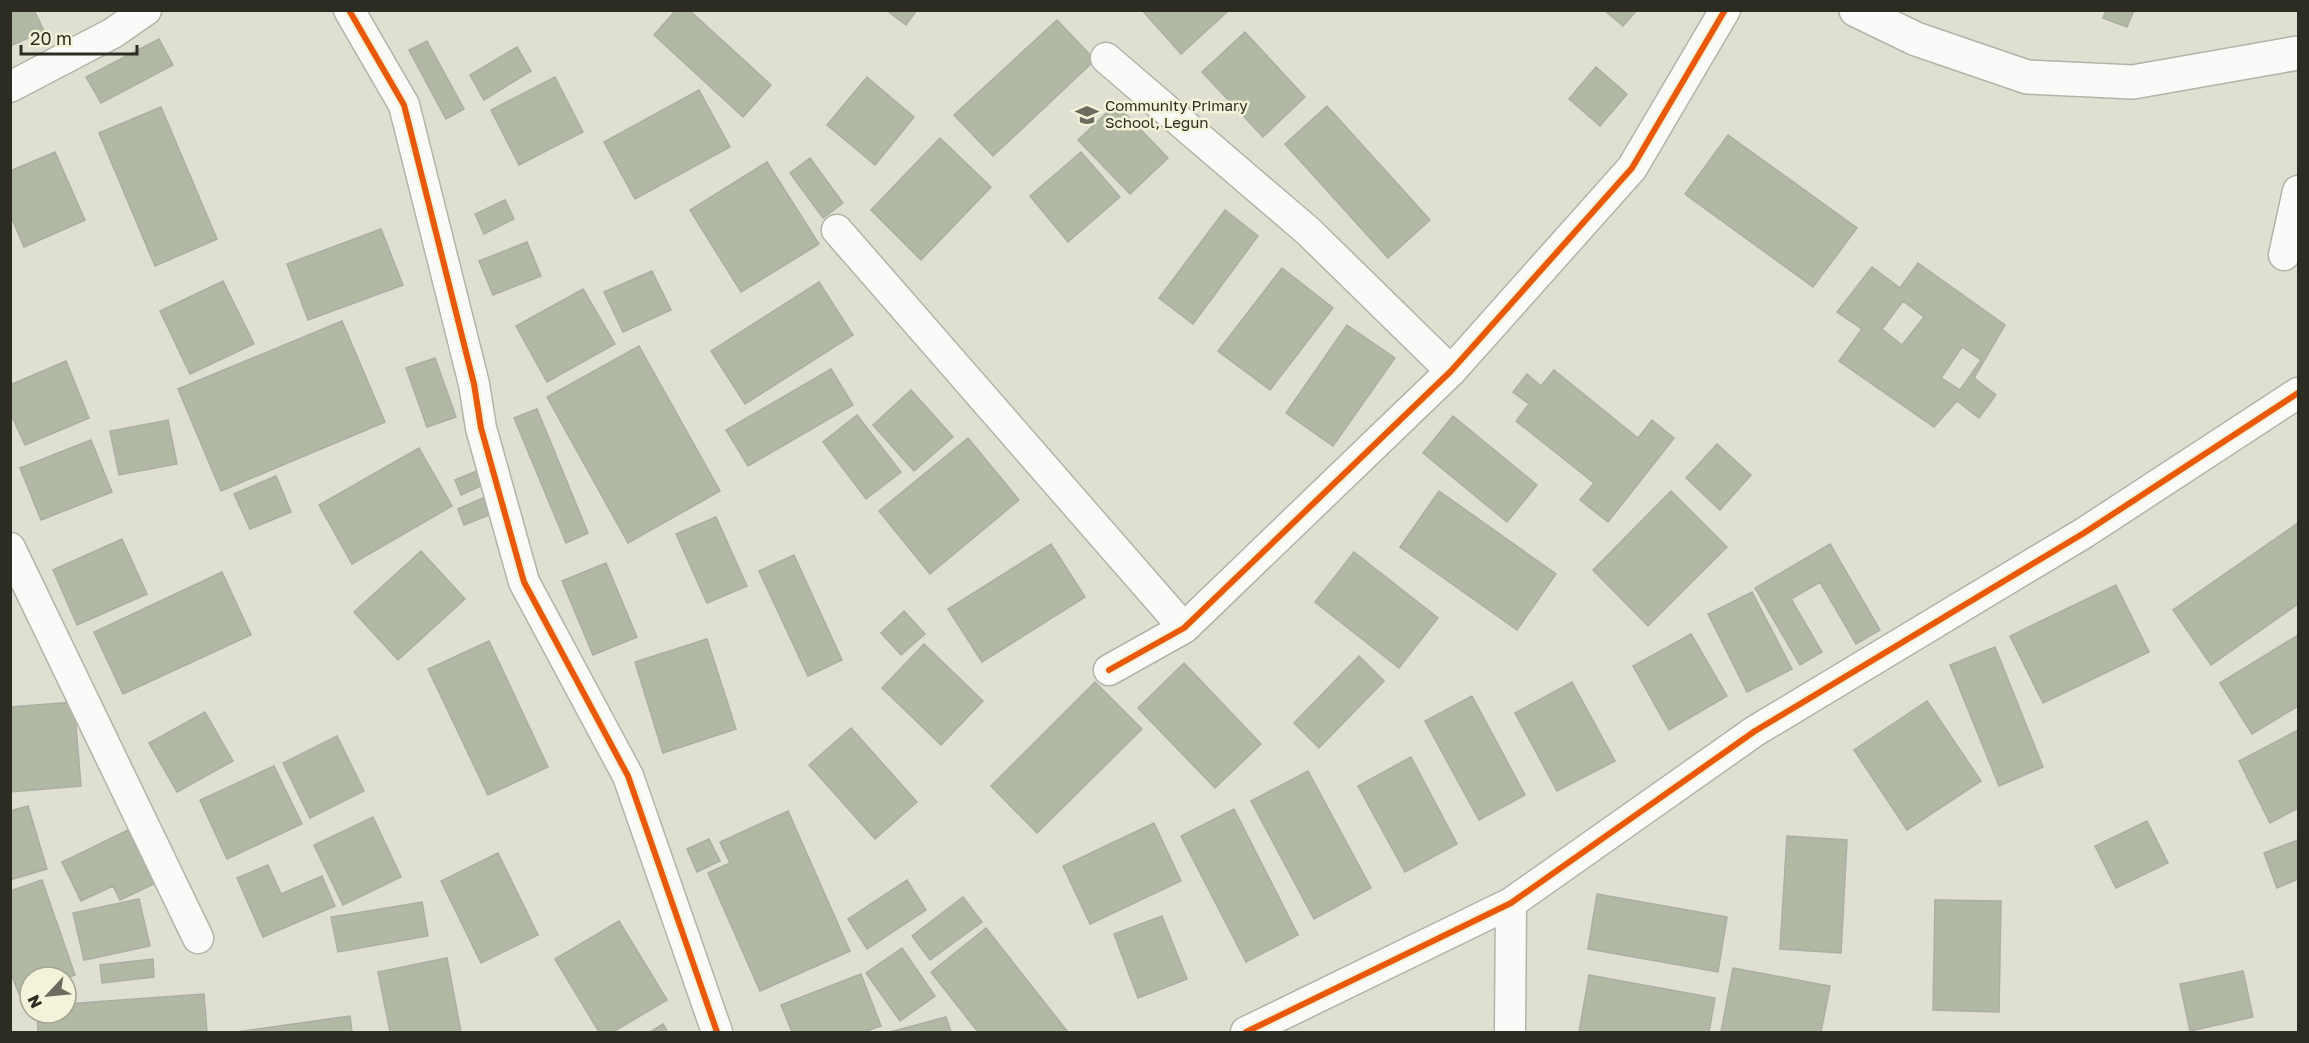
<svg xmlns="http://www.w3.org/2000/svg" width="2309" height="1043" font-family="'Golos Text',sans-serif">
  <style>
    .building { fill: #b1b9a4; stroke: #acaea4; stroke-width: 1.5; fill-rule: evenodd }
    .lines { fill: none; stroke-linecap: round; stroke-linejoin: round }
    .minor-casing { stroke: #b3b3a9; stroke-width: 33 }
    .tertiary-casing { stroke: #b3b3a9; stroke-width: 36 }
    .minor { stroke: #fafaf8; stroke-width: 30 }
    .tertiary { stroke: #fafaf8; stroke-width: 33 }
    .cycleway-casing { stroke: #f2f3d9; stroke-width: 10 }
    .cycleway { stroke: #e8590c; stroke-width: 6 }
    .labels { text-anchor: middle; stroke-width: 5; stroke-linejoin: round; paint-order: stroke }
    .poi-label { font-size: 15px; fill: #2c2c22; stroke: #f2f3d9; text-anchor: start }
  </style>
  <rect width="100%" height="100%" fill="#dfdfd2"/>
  <path class="building" d="M10,10H34L44,31L10,46Z
    M676,10H689L771,85L743,117L654,35Z
    M886,10H917L906,25Z
    M1142,10H1225L1227,12L1181,54Z
    M1604,10H1637L1623,26Z
    M2106,10H2134L2127,27L2103,18Z
    M1057,20L1095,60L993,156L954,115Z
    M1245,32L1305,97L1263,137L1202,72Z
    M159,39L173,65L101,103L86,77Z
    M427,41L464,109L446,119L409,50Z
    M517,47L531,71L484,100L470,75Z
    M1596,67L1627,94L1600,126L1569,99Z
    M555,77L583,132L519,165L491,110Z
    M867,77L914,117L875,165L827,125Z
    M699,90L730,147L635,199L604,142Z
    M1116,104L1168,158L1130,194L1078,140Z
    M1327,106L1430,220L1388,258L1285,144Z
    M161,107L217,239L155,266L99,133Z
    M1728,135L1857,228L1813,287L1685,194Z
    M940,138L991,187L921,260L871,210Z
    M55,152L85,220L24,247L10,214V171Z
    M1081,152L1120,197L1068,242L1030,196Z
    M810,158L843,203L823,218L790,173Z
    M767,162L819,244L741,292L690,210Z
    M505,200L514,219L484,234L475,214Z
    M1225,210L1258,236L1193,324L1159,298Z
    M381,229L403,285L308,320L287,264Z
    M527,242L541,276L493,295L479,261Z
    M1918,263L2005,325L1974,378L1996,395L1979,418L1957,401L1934,427L1839,361L1862,329L1837,312L1872,267L1900,288ZM1903,301L1924,317L1902,345L1882,329ZM1962,347L1981,360L1960,390L1941,378Z
    M1282,268L1333,308L1270,390L1218,351Z
    M652,271L671,310L623,332L604,292Z
    M223,281L254,344L190,374L160,311Z
    M819,282L853,335L745,404L711,351Z
    M583,289L615,344L547,382L516,326Z
    M342,321L385,422L221,491L178,389Z
    M1347,325L1395,358L1333,446L1286,413Z
    M639,346L720,491L628,543L547,397Z
    M435,358L456,417L427,427L406,368Z
    M66,361L89,418L25,445L10,412V385Z
    M831,369L853,405L748,466L726,430Z
    M1554,370L1638,438L1652,420L1674,438L1608,522L1580,500L1594,483L1516,421L1529,404L1513,392L1527,374L1541,386Z
    M911,390L953,437L914,471L873,425Z
    M537,409L588,533L566,543L514,418Z
    M857,415L901,472L866,499L823,442Z
    M1453,416L1537,485L1507,522L1423,453Z
    M168,420L177,464L119,475L110,431Z
    M968,438L1019,500L930,574L879,511Z
    M91,440L112,492L41,520L20,468Z
    M1717,444L1751,475L1720,510L1686,478Z
    M419,448L452,506L352,564L319,505Z
    M479,470L485,484L461,495L455,480Z
    M276,476L291,512L250,529L234,494Z
    M1439,491L1556,574L1517,630L1400,547Z
    M1671,491L1727,547L1648,626L1593,570Z
    M483,498L489,515L464,525L458,509Z
    M716,517L747,586L707,603L676,534Z
    M2298,523V604L2211,665L2173,610Z
    M122,539L147,594L77,625L53,570Z
    M1051,544L1085,597L982,662L948,609Z
    M1830,544L1880,630L1856,644L1820,582L1791,599L1822,652L1800,665L1755,588Z
    M421,551L465,599L398,660L354,612Z
    M1354,552L1438,618L1399,668L1315,602Z
    M794,555L842,660L808,676L759,571Z
    M606,563L637,637L593,655L562,581Z
    M222,572L251,635L123,694L94,632Z
    M2116,585L2149,652L2043,703L2010,636Z
    M1752,592L1792,669L1747,692L1708,614Z
    M904,611L925,634L901,655L881,633Z
    M1691,634L1727,696L1669,730L1633,666Z
    M2298,635V706L2252,734L2220,683Z
    M707,639L736,729L663,753L635,662Z
    M489,641L548,767L488,795L428,669Z
    M924,644L983,701L941,745L882,688Z
    M1995,647L2043,767L1999,786L1950,665Z
    M1359,656L1384,681L1319,748L1294,723Z
    M1184,663L1261,744L1215,788L1138,708Z
    M1095,682L1142,729L1037,833L991,786Z
    M1572,682L1615,761L1557,791L1515,713Z
    M1472,696L1525,795L1479,820L1425,721Z
    M1927,701L1981,781L1907,830L1854,750Z
    M74,702L81,786L10,792V707Z
    M205,712L233,761L177,792L149,743Z
    M851,728L917,802L875,839L809,765Z
    M2298,730V808L2270,823L2239,761Z
    M337,736L364,791L310,818L283,763Z
    M1411,757L1457,844L1405,872L1358,786Z
    M274,766L302,824L227,859L200,800Z
    M1308,771L1371,888L1314,919L1251,801Z
    M28,806L47,869L10,880V811Z
    M1234,809L1298,935L1246,962L1181,836Z
    M788,811L850,951L760,991L708,873L730,863L720,842Z
    M373,817L401,877L343,905L314,845Z
    M2147,821L2168,863L2116,888L2095,846Z
    M1154,823L1181,881L1090,924L1063,866Z
    M128,830L154,884L120,900L113,886L81,901L62,862Z
    M1787,836L1847,840L1841,953L1780,949Z
    M709,839L720,861L697,872L687,849Z
    M2298,840V879L2277,888L2264,853Z
    M498,853L538,935L481,963L441,881Z
    M268,865L281,894L322,876L335,906L263,937L237,878Z
    M42,880L75,975L66,978L30,977V990L19,994L10,971V891Z
    M907,880L926,910L867,949L848,919Z
    M1597,894L1727,917L1718,972L1588,949Z
    M963,897L982,922L930,960L912,936Z
    M139,899L150,946L84,960L73,913Z
    M1935,900L2001,901L1999,1012L1933,1010Z
    M422,902L428,936L338,952L331,917Z
    M1162,916L1187,979L1138,998L1114,934Z
    M619,921L667,1000L613,1032H599L555,959Z
    M986,928L1067,1031L1065,1032H978L931,972Z
    M902,948L935,996L900,1021L866,973Z
    M447,958L461,1032H390L378,972Z
    M153,959L154,977L102,983L100,965Z
    M1733,968L1830,986L1821,1032H1721Z
    M2243,971L2253,1017L2190,1031L2180,984Z
    M861,974L881,1026L864,1032H792L781,1005Z
    M1589,975L1715,998L1709,1032H1579Z
    M204,994L207,1032H38L37,1013H66V1004Z
    M350,1016L352,1032H237Z
    M946,1017L951,1032H890Z
    M663,1024L668,1032H650Z"/>
  <g class="lines">
    <g class="minor-casing">
      <path id="minor" d="M349,10L404,105L474,384L481,428L524,582L628,776L717,1032
        M1106,58L1308,231L1451,371
        M10,87L113,33L146,10
        M837,230L1184,628
        M2284,255L2298,191
        M10,548L198,938
        M1109,670L1184,628L1451,371L1632,168L1725,10
        M1246,1032L1511,903L1755,731L2084,533L2298,393
        M1510,1032L1511,903"/>
    </g>
    <g class="tertiary-casing">
      <path id="tertiary" d="M1856,10L1916,39L2027,77L2133,82L2298,53"/>
    </g>
    <use href="#minor" class="minor"/>
    <use href="#tertiary" class="tertiary"/>
    <g class="cycleway-casing">
      <path id="cycleway" d="M349,10L404,105L474,384L481,428L524,582L628,776L717,1032
        M1109,670L1184,628L1451,371L1632,168L1725,10
        M1246,1032L1511,903L1755,731L2084,533L2298,393"/>
    </g>
    <use href="#cycleway" class="cycleway"/>
  </g>
  <defs>
    <g id="school-bare" transform="scale(1.8)"><path d="M0-5L7-2L0 1L-7-2ZM-4 1L0 2.5L4 1V4Q0 6-4 4Z" fill="#6b6b60" stroke="#f2f3d9" stroke-width="2.5" paint-order="stroke"/></g>
  </defs>
  <g fill-rule="evenodd">
    <use href="#school-bare" x="1087" y="115"/>
  </g>
  <g class="labels">
    <g class="poi-label">
      <text x="1105" y="111">Community Primary<tspan x="1105" dy="17">School, Legun</tspan></text>
    </g>
  </g>
  <rect width="2309" height="1043" fill="none" stroke="#2c2c22" stroke-width="24"/>
  <g transform="translate(48 995) rotate(244)"><circle r="28" fill="#f2f3d9" stroke="#a3a390" stroke-width="1.5"/>
  <path d="M0-4.5L10 22L0 15L-10 22Z" fill="#6b6b60"/>
  <text y="-9" font-size="16" font-weight="bold" text-anchor="middle" fill="#2c2c22">N</text>
  </g>
  <path d="M21 45v9h116v-9" fill="none" stroke="#2c2c22" stroke-width="3"/>
  <text x="30" y="45" font-size="18" fill="#2c2c22" stroke="#f2f3d9" stroke-width="4.5" paint-order="stroke">20 m</text>
</svg>
